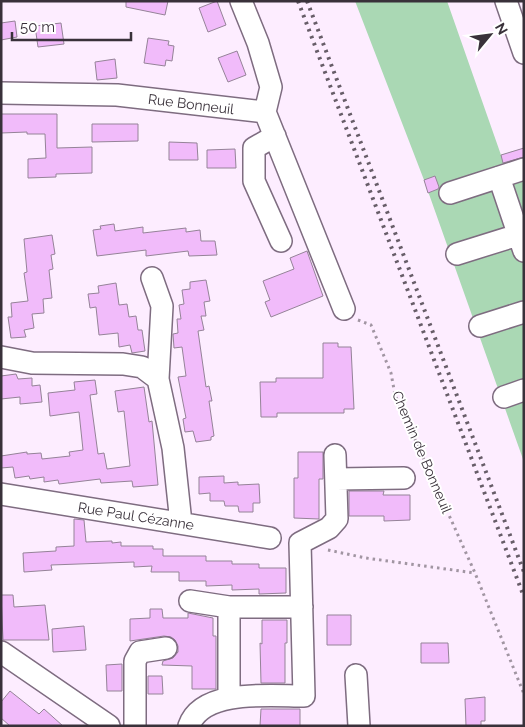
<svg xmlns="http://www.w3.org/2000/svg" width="525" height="727" font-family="Raleway,sans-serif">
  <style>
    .green { fill: #aad8b4 }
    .building { fill: #f1bbfa; stroke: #958398 }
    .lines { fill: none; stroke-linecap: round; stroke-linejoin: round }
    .minor-casing { stroke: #7e6c80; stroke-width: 24 }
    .path { stroke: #a195a2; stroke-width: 3; stroke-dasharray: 2.5 4; stroke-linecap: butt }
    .minor { stroke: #fff; stroke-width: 21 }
    .rail { stroke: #675d68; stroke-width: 4; stroke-dasharray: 2.5 5; stroke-linecap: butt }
    .labels { text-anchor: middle; stroke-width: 4; stroke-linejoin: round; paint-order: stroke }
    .street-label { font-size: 14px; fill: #39313a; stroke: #fff }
  </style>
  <rect width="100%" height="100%" fill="#fdedff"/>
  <path class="green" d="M355,1H447L501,155L524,148V462L424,180Z"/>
  <path class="building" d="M126,1H168L165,15L126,7Z
    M217,1L226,25L208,32L199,8Z
    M15,21L17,37L1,40V23Z
    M61,23L64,44L38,47L35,26Z
    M148,38L169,41L168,45L174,46L172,61L166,60L165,66L144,63Z
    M237,51L246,75L228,82L218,58Z
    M115,59L117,78L97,80L95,62Z
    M1,114H57V148L92,147V173L56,174V177L28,178V159L46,158L45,134H27V132L1,133Z
    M92,124H138V141L92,142Z
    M169,142L197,143L198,160H169Z
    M524,148V157L503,163L501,155Z
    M235,149L236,168H207V150Z
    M435,176L439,187L438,189L428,193L424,180Z
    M114,224L115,231L143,227V233L186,228V232L200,230L201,241H215L217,255L189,256L188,251L146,256V250L97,256L93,230L101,229L100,226Z
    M52,235L55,254L51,255L53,269L49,270L52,298L43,299L44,313L32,314L34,328L24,330L26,337L11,338L8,317H12L11,303L28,301L24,273L27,272L24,239Z
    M307,251L323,296L271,317L265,302L270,300L263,281L294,269L290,258Z
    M206,280L210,301L204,302L206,316H201L204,330L198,331L206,387L209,386L212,401H209L214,436L211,437V440L196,442L193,431L185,432L183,419L186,418L178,377L186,376L182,347L174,348L173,334L178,333L177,319H181L179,305L184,304L182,290L190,289V282Z
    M116,283L119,305L127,304L129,317L136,316L138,330H142L145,351L132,353L130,345L119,347L118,333L99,335L96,307L90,308L88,294L99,293L98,286Z
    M323,343H338V347H351L354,409H344V413H277V417H261L260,382H276V378H323Z
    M16,374L18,379L32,378V386L40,385L42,402L20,404V397L1,399V376Z
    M95,380L97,394L90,395L98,454L104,453L107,469L130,466L124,411L118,412L115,391L144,387L149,422L152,421L158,485L133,487L132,481L101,483L100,479L59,484L58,480L44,482V477L30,479L29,476L15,478L13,467L1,468V456L27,452V454L41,453L42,459L70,456L69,452L83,450L79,412L50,416L48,393L75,390L74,382Z
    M298,452H323V479H319V519L294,518V478H298Z
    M224,476V483L238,482V485L259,484L260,503H253V512H239L238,506H225L224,501H210V493L199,494V477Z
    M349,491H384L383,495H410V520L384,521V516H349Z
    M74,519L84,520L86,542L112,541V543L121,542V546H153V549H163V556H206V561H232V564H259V568H286V593L259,594V589L232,590V585L206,586V581H179V572H151L152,566L134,567V562L51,565L52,570L24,572L23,553L56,551V547L74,546Z
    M1,595H13L14,607L45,605L49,640H3Z
    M150,609H162L163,618H188V613L213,618V636H216V689H192V666L162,665L163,661L173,658L178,652V646L175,640L171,637L164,636L130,641V619L150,618Z
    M327,615H351V645H327Z
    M262,620H287V643H285V683H261L260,643L262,644Z
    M84,626L86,650L53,652L52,629Z
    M421,643H448L449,663H421Z
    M122,664V691H107L106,665Z
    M148,676H162L163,694H148Z
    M10,691L39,714L44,709L63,726H10L1,718V702Z
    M485,697V721H481V726H466L465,699Z
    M261,709H300V726H260Z"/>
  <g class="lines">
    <g class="minor-casing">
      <path id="minor" d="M241,1L258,43L271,87L265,112
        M506,1L524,53
        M1,93L117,95L265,112
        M265,112L344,309
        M275,136L254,148V181L281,241
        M499,177L524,251
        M450,193L524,169
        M457,254L524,233
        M152,278L162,306L158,379L173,448L181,523
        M480,326L524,312
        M1,357L32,363L123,364L142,367L158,379
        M504,397L524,390
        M336,479L404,478
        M1,494L270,538
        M190,601L229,607
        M1,652L109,726
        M356,675L359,726
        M229,697V607H302
        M135,726V661L140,652L166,648
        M189,726C202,688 272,696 304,696L300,543L329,528L337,519L335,455"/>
    </g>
    <path class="path" d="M358,320L371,325L391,373L395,395L475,573L524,694
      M328,550L366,558L475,573"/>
    <use href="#minor" class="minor"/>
    <path class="rail" d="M298,1L524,597
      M307,1L524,572"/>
  </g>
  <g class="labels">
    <g class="street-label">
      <text transform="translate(191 104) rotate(7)" y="5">Rue Bonneuil</text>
      <text transform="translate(422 452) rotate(67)" y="5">Chemin de Bonneuil</text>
      <text transform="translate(136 516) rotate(9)" y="5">Rue Paul Cézanne</text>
    </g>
  </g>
  <rect width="525" height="727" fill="none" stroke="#39313a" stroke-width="5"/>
  <g transform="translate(490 35) rotate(61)" stroke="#ffffff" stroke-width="4" paint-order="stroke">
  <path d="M0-4L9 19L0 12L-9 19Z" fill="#39313a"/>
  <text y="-8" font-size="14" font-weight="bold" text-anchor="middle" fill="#39313a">N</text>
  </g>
  <path d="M12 32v8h119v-8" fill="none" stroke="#39313a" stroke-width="2.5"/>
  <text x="20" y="32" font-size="15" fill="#39313a" stroke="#ffffff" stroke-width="4" paint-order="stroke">50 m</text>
</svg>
